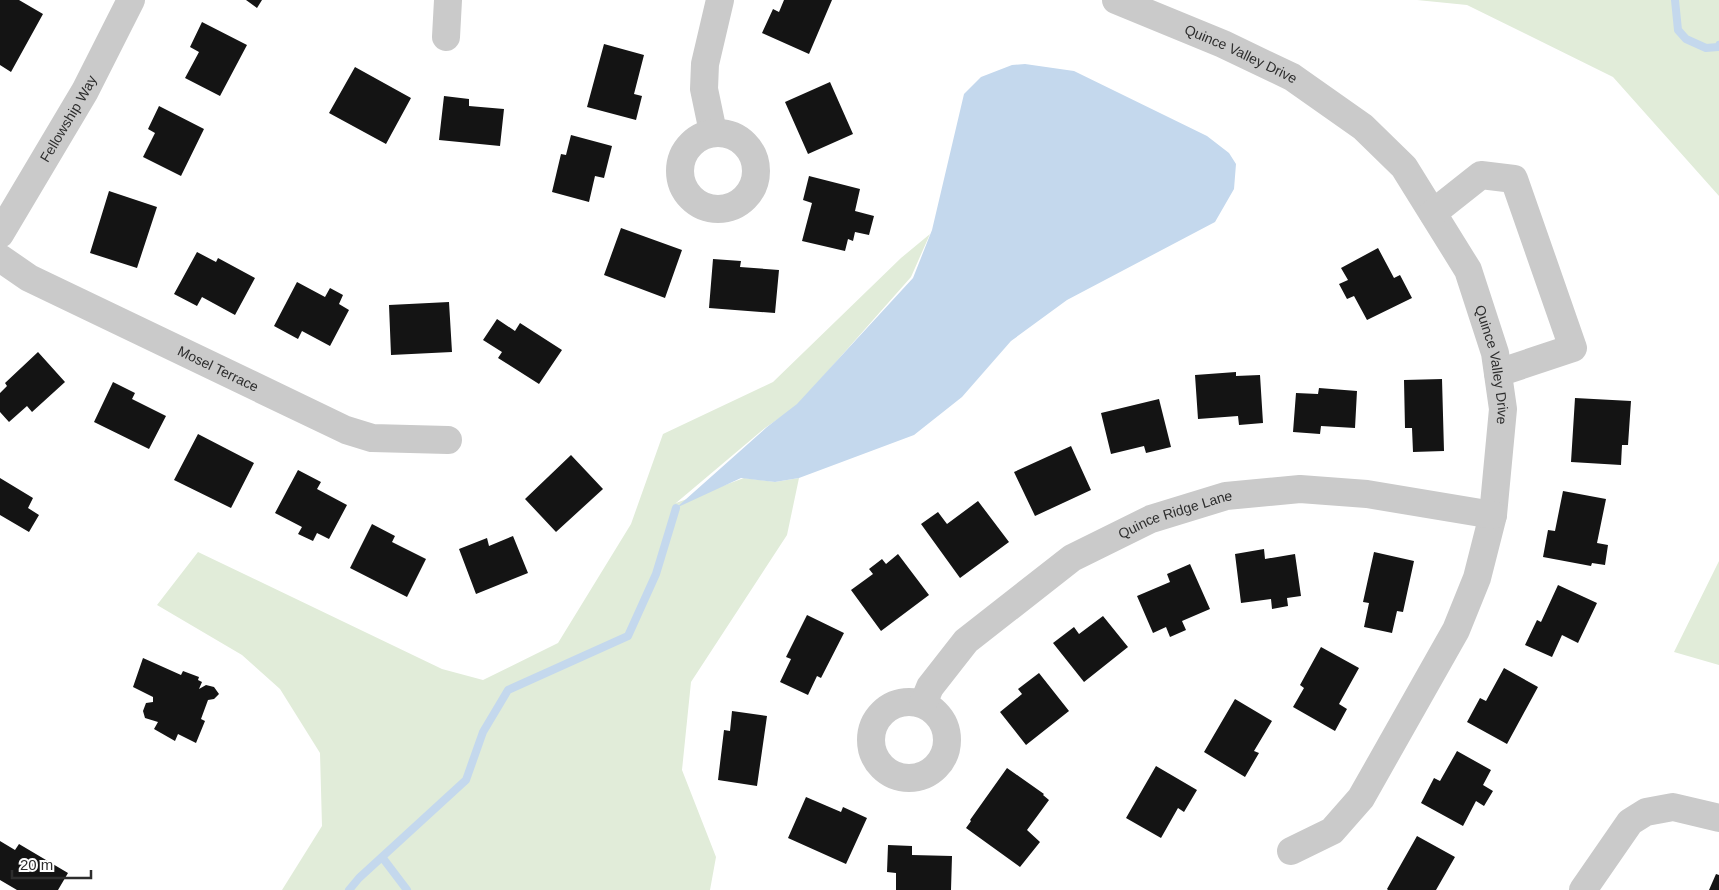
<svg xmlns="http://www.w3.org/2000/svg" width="1719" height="890" font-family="Helvetica,sans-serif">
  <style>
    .green { fill: #e1ecd9 }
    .water { fill: #c4d8ed }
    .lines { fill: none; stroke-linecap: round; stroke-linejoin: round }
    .stream { stroke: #c4d8ed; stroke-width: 8 }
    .building { fill: #141414 }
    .minor { stroke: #cacaca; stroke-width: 28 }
    .labels { text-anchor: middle; stroke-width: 5; stroke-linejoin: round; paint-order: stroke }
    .street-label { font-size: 14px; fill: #2d2d2d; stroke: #fff }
  </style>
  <rect width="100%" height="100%" fill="#fff"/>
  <path class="green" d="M1417,0H1719V196L1613,77L1467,5Z
    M930,234L911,277L797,406L765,428L676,503L744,478L775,482L799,478L787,535L691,682L682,770L716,857L710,890H282L322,826L320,753L280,689L242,655L157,605L198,552L442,669L483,680L558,643L631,524L663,434L773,382L901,258Z
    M1719,561V665L1674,652Z"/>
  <path class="water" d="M1025,64L1074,71L1207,136L1229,153L1236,164L1234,189L1215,222L1067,300L1011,341L962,397L914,435L799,478L775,482L741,478L676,508L767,427L797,404L913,278L932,230L964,94L981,77L1012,65Z"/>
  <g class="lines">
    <path class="stream" d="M1675,0L1678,30L1686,39L1706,48L1718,47L1719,45
      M382,857L407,890
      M349,890L359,878L466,780L483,732L508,690L628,636L656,574L676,508"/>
  </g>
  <path class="building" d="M0,0H19L43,14L11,72L0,65Z
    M246,0H262L257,8Z
    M784,0H832L809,54L762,33L773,9L779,12Z
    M202,22L247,45L220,96L185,78L199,52L190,47Z
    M604,44L644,55L634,94L642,96L636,120L587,107Z
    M355,67L411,98L386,144L329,113Z
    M830,82L853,134L808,154L785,102Z
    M444,96L469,99V106L504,109L500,146L439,140Z
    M159,106L204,129L181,176L143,157L155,133L148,129Z
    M571,135L612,146L604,178L595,176L589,202L552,192L561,154L566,155Z
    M809,176L860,189L855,211L874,216L869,235L855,232L853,241L848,239L845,251L802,241L812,203L803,200Z
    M109,191L157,207L137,268L90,253Z
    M621,228L682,250L665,298L604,275Z
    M1378,248L1394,278L1400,275L1412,298L1367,320L1354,296L1347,299L1339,284L1348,280L1341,268Z
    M197,252L216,262L218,258L255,278L235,315L202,297L197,306L174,294Z
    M713,259L741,261L740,267L779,270L775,313L709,308Z
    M297,282L325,297L330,288L343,295L339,304L349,310L330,346L302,331L298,339L274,326Z
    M449,302L452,352L391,355L389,305Z
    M497,319L515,331L520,323L562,350L539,384L498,358L502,352L483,340Z
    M38,352L65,382L32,412L27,406L9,422L0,412V393L7,386L5,383Z
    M1236,372V376L1260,375L1263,423L1239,425L1238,416L1198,419L1195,375Z
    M1442,379L1444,451L1413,452L1412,428H1405L1404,380Z
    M113,382L135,393L132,399L166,416L149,449L94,422Z
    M1319,388L1357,391L1355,428L1321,426L1320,434L1293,432L1296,393L1318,394Z
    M1575,398L1631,401L1628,445H1622L1621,465L1571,462Z
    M1159,399L1171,447L1146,453L1144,446L1111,454L1101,413Z
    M198,434L254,463L231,508L174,480Z
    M1071,446L1091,490L1035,516L1014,472Z
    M571,455L603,489L556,532L525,499Z
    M298,470L321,482L317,489L347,505L329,539L317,533L313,541L298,534L302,527L275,513Z
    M0,478L33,498L28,508L39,515L29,532L0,515Z
    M1563,491L1606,499L1597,543L1608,545L1605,565L1592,563L1591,566L1543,557L1548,530L1555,531Z
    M978,501L1009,542L960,578L921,524L938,512L947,524Z
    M372,524L395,536L392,542L426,559L407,597L350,568Z
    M513,536L528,573L476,594L459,549L487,538L489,546Z
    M1264,549L1265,559L1295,554L1301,596L1287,598L1288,606L1272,609L1271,599L1241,603L1235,554Z
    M1374,552L1414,561L1403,612L1397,611L1392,633L1364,627L1369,603L1363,602Z
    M898,554L929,595L881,631L851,590L873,574L869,569L882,559L886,564Z
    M1190,564L1210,609L1182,621L1186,630L1170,637L1166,627L1153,633L1137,596L1170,582L1167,574Z
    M1558,585L1597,603L1578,643L1562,635L1552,657L1525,645L1537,620L1541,622Z
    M807,615L844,633L821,678L817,676L808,695L780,682L791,659L786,657Z
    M1103,616L1128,647L1084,682L1053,643L1074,627L1079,634Z
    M1321,647L1359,668L1339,704L1347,709L1335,731L1293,707L1304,688L1300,685Z
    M143,658L181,675L183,671L199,677L198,680L202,682L199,689L206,685L214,687L219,694L214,699L208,700L201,719L205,721L196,743L178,734L175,741L154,729L158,722L145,718L143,711L146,703L153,702V697L133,687Z
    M1504,668L1538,687L1507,744L1467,722L1480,698L1486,701Z
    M1039,673L1069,711L1026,745L1000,712L1022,694L1018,689Z
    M1235,699L1272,721L1254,751L1259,753L1245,777L1204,752Z
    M732,711L767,716L757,786L718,780L724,730L730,731Z
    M1457,751L1491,770L1483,785L1493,791L1484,806L1476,801L1463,826L1421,803L1434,778L1440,781Z
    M1156,766L1197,790L1184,812L1178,808L1161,838L1126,818Z
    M1007,768L1044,794L1043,795L1049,800L1027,830L1040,842L1020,867L966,828L971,821L970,820Z
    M806,797L841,812L843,807L867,818L846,864L788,838Z
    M1417,836L1455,857L1436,890H1388L1387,889Z
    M0,841L15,850L19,844L68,873L58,890H17L0,880Z
    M888,845L912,846V855L952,856L951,890H896V873L887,872Z
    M1716,874L1719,875V890H1709Z"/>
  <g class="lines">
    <g class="minor">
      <path id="s1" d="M1116,0L1223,44L1292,77L1363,127L1404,167L1468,270L1495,353L1503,409L1493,515L1477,578L1456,630L1361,798L1332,831L1291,851"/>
      <path d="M446,37L448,0"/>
      <path d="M713,132L704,89L705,64L720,0"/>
      <circle cx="718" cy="171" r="38"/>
      <path d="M1433,213L1481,175L1514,179L1573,348L1498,373"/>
      <path id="s2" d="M0,234L85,91L131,0"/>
      <path id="s3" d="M0,258L29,278L346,430L372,438L448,440"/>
      <circle cx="909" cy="740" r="38"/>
      <path id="s4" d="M923,704L930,687L966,641L1072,558L1151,519L1226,496L1300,489L1367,494L1493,515"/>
      <path d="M1583,890L1630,822L1646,812L1673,807L1719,818"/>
    </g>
  </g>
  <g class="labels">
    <g class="street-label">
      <text dy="5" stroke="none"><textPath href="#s1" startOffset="136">Quince Valley Drive</textPath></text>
      <text dy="5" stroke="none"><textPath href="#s2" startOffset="134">Fellowship Way</textPath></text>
      <text dy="5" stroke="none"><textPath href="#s1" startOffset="556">Quince Valley Drive</textPath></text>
      <text dy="5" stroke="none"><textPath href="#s3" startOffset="245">Mosel Terrace</textPath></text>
      <text dy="5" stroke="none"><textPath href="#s4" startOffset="324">Quince Ridge Lane</textPath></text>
    </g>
  </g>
  <path d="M12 870v8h79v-8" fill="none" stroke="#2d2d2d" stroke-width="2.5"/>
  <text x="20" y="870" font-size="15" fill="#2d2d2d" stroke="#ffffff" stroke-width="4" paint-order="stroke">20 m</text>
</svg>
